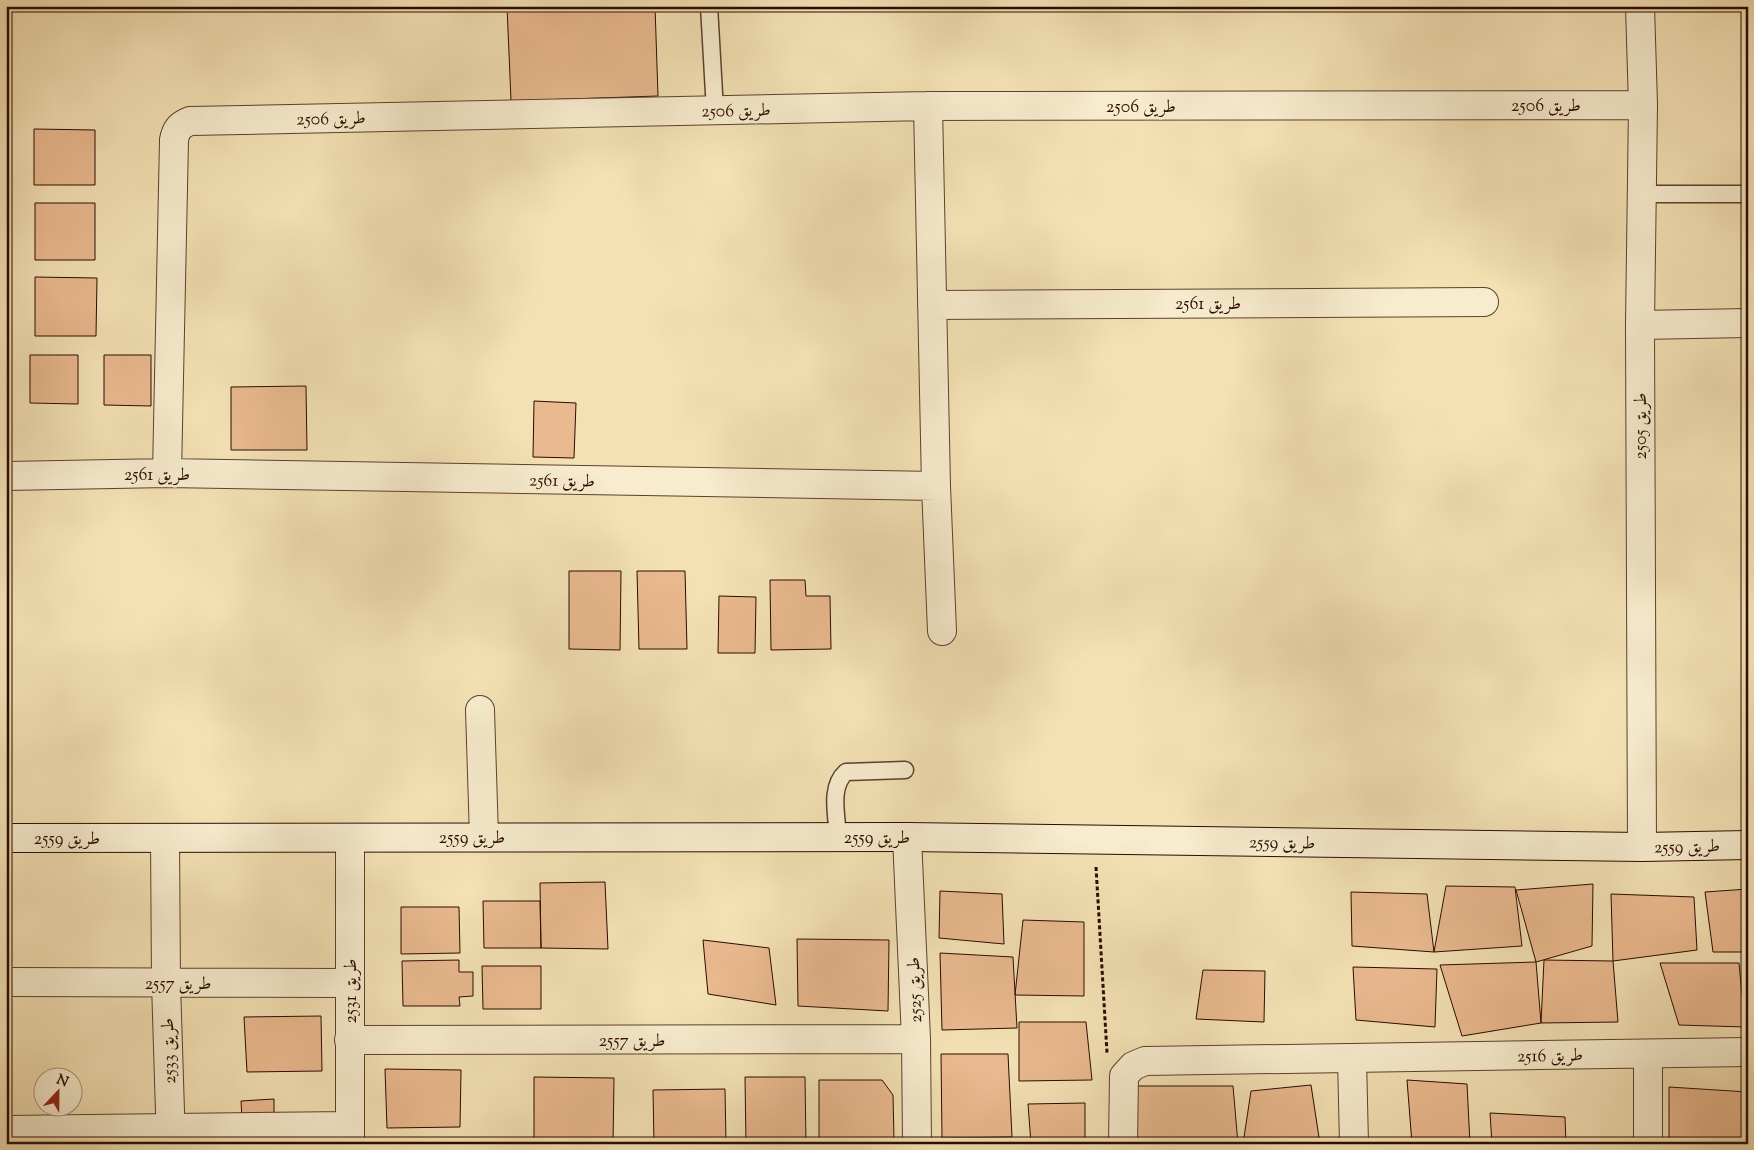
<svg xmlns="http://www.w3.org/2000/svg" width="1754" height="1150" font-family="'Sorts Mill Goudy',Amiri,serif">
  <style>
    .building { fill: #eab98f; stroke: #2b0b00 }
    .lines { fill: none; stroke-linecap: round; stroke-linejoin: round }
    .lane-casing { stroke: #5d402d; stroke-width: 19 }
    .street-casing { stroke: #5d402d; stroke-width: 30 }
    .secondary-casing { stroke: #2b0b00; stroke-width: 30 }
    .path { stroke: #2b0b00; stroke-width: 3; stroke-dasharray: 4 2.5; stroke-linecap: butt }
    .lane { stroke: #f7ecce; stroke-width: 16 }
    .street { stroke: #f7ecce; stroke-width: 28 }
    .secondary { stroke: #f7ecce; stroke-width: 28 }
    .labels { text-anchor: middle; stroke-width: 5; stroke-linejoin: round; paint-order: stroke }
    .street-label { font-size: 18px; fill: #2b0b00; stroke: #f7ecce }
  </style>
  <rect width="100%" height="100%" fill="#f3e1b4"/>
  <filter id="stains"><feTurbulence type="fractalNoise" baseFrequency=".004" numOctaves="4"/><feColorMatrix values="0 0 0 0 .2 0 0 0 0 .09 0 0 0 0 .02 0 0 0 .5 -.17"/></filter>
  <radialGradient id="worn" r=".72"><stop offset=".6" stop-color="#630" stop-opacity="0"/><stop offset="1" stop-color="#630" stop-opacity=".3"/></radialGradient>
  <path class="building" d="M507,6H655L658,96L511,101Z
    M34,129L95,130V185H34Z
    M35,203H95V260H35Z
    M35,277L97,278L96,336H35Z
    M30,355H78V404L30,403Z
    M104,355H151V406L104,405Z
    M306,386L307,450H231V387Z
    M534,401L576,403L574,458L533,457Z
    M569,571H621L620,650L569,649Z
    M637,571H685L687,649H639Z
    M770,580H805L806,596H830L831,649L771,650Z
    M719,596L756,597L755,653H718Z
    M605,882L608,949L541,948L540,883Z
    M1593,884L1592,946L1536,962L1516,890Z
    M1446,886L1515,887L1522,946L1434,952Z
    M1748,889V952H1713L1705,892Z
    M940,891L1002,894L1004,944L939,938Z
    M1351,892L1427,894L1434,952L1352,946Z
    M1611,894L1694,897L1697,950L1613,961Z
    M483,901H540L541,948H484Z
    M401,907H459L460,953L401,954Z
    M1023,920L1084,922V996L1015,995Z
    M797,939L889,940L888,1011L798,1006Z
    M703,940L769,948L776,1005L708,994Z
    M940,953L1013,957L1017,1028L942,1030Z
    M459,960V972H473V996L459,997L460,1006H403L402,961Z
    M1544,960L1613,961L1618,1022L1541,1023Z
    M1536,962L1541,1023L1462,1036L1440,965Z
    M1660,963H1739L1745,1027L1679,1025Z
    M482,966H541V1009H483Z
    M1353,967L1437,969L1435,1027L1356,1020Z
    M1203,970L1265,971L1264,1022L1196,1019Z
    M321,1016L322,1071L247,1072L244,1017Z
    M1019,1022H1086L1092,1080L1019,1081Z
    M941,1054H1008L1012,1137L942,1138Z
    M385,1069L461,1070L460,1127L387,1128Z
    M534,1077L614,1078L613,1144H534Z
    M745,1077H805L806,1144H746Z
    M819,1080H882L893,1095L894,1139H819Z
    M1407,1080L1467,1084L1470,1144H1412Z
    M1311,1085L1320,1144H1243L1251,1091Z
    M1134,1086H1233L1238,1144H1132Z
    M1669,1087L1748,1092V1144H1669Z
    M725,1089L726,1144H654L653,1090Z
    M274,1099V1121L242,1120L241,1101Z
    M1085,1103V1144H1031L1028,1104Z
    M1490,1113L1565,1117L1566,1144H1492Z
    M401,1140V1144H360V1142Z"/>
  <g class="lines">
    <g class="lane-casing">
      <path id="lane" d="M709,6L715,111
        M1641,194H1748
        M838,837C837,816 829,787 846,772L905,770"/>
    </g>
    <g class="street-casing">
      <path id="street" d="M1640,6L1643,105L1640,325L1642,847
        M932,305L1484,302
        M1640,325L1748,323
        M167,473L174,140C176,129 180,125 190,121L928,106L1643,105
        M6,476L167,473L936,486L928,106
        M936,486L942,631
        M480,710L484,837
        M907,837L916,1039L917,1144
        M165,838L166,983L171,1144
        M6,982L350,983
        M349,1040L916,1039
        M1648,1054V1144
        M1352,1058L1354,1144
        M6,1130L349,1126
        M350,1143V838
        M1123,1144L1124,1076L1133,1066L1145,1061L1748,1052"/>
    </g>
    <g class="secondary-casing">
      <path id="secondary" d="M6,838L907,837L1642,847L1748,845"/>
    </g>
    <path class="path" d="M1096,867L1107,1053"/>
    <use href="#lane" class="lane"/>
    <use href="#street" class="street"/>
    <use href="#secondary" class="secondary"/>
  </g>
  <g class="labels">
    <g class="street-label">
      <text x="1546" y="111">طريق 2506</text>
      <text x="1141" y="112">طريق 2506</text>
      <text transform="translate(736 110) rotate(-1)" y="6">طريق 2506</text>
      <text transform="translate(331 118) rotate(-1)" y="6">طريق 2506</text>
      <text x="1208" y="309">طريق 2561</text>
      <text transform="translate(1640 426) rotate(-90)" y="6">طريق 2505</text>
      <text x="157" y="480">طريق 2561</text>
      <text transform="translate(562 480) rotate(1)" y="6">طريق 2561</text>
      <text x="472" y="843">طريق 2559</text>
      <text x="877" y="843">طريق 2559</text>
      <text x="67" y="844">طريق 2559</text>
      <text transform="translate(1282 842) rotate(1)" y="6">طريق 2559</text>
      <text transform="translate(1687 846) rotate(-1)" y="6">طريق 2559</text>
      <text x="178" y="989">طريق 2557</text>
      <text transform="translate(914 990) rotate(-92)" y="6">طريق 2525</text>
      <text transform="translate(350 991) rotate(-90)" y="6">طريق 2531</text>
      <text x="632" y="1046">طريق 2557</text>
      <text transform="translate(168 1051) rotate(-92)" y="6">طريق 2533</text>
      <text transform="translate(1550 1055) rotate(-1)" y="6">طريق 2516</text>
    </g>
  </g>
  <rect width="1754" height="1150" fill="none" stroke="#f3e1b4" stroke-width="25"/>
  <rect x="8" y="8" width="1739" height="1135" fill="none" stroke="#2b0b00" stroke-width="2.5"/>
  <rect x="12" y="12" width="1729" height="1125" fill="none" stroke="#2b0b00"/>
  <g transform="translate(58 1092) rotate(22)"><circle r="24" fill="#f7ecce" stroke="#a5927c"/>
  <path d="M0-4L9 19L0 12L-9 19Z" fill="#8f2418"/>
  <text y="-8" font-size="14" font-weight="bold" text-anchor="middle" fill="#2b0b00">N</text>
  </g>
  <rect width="100%" height="100%" filter="url(#stains)"/>
  <rect width="100%" height="100%" fill="url(#worn)"/>
</svg>
